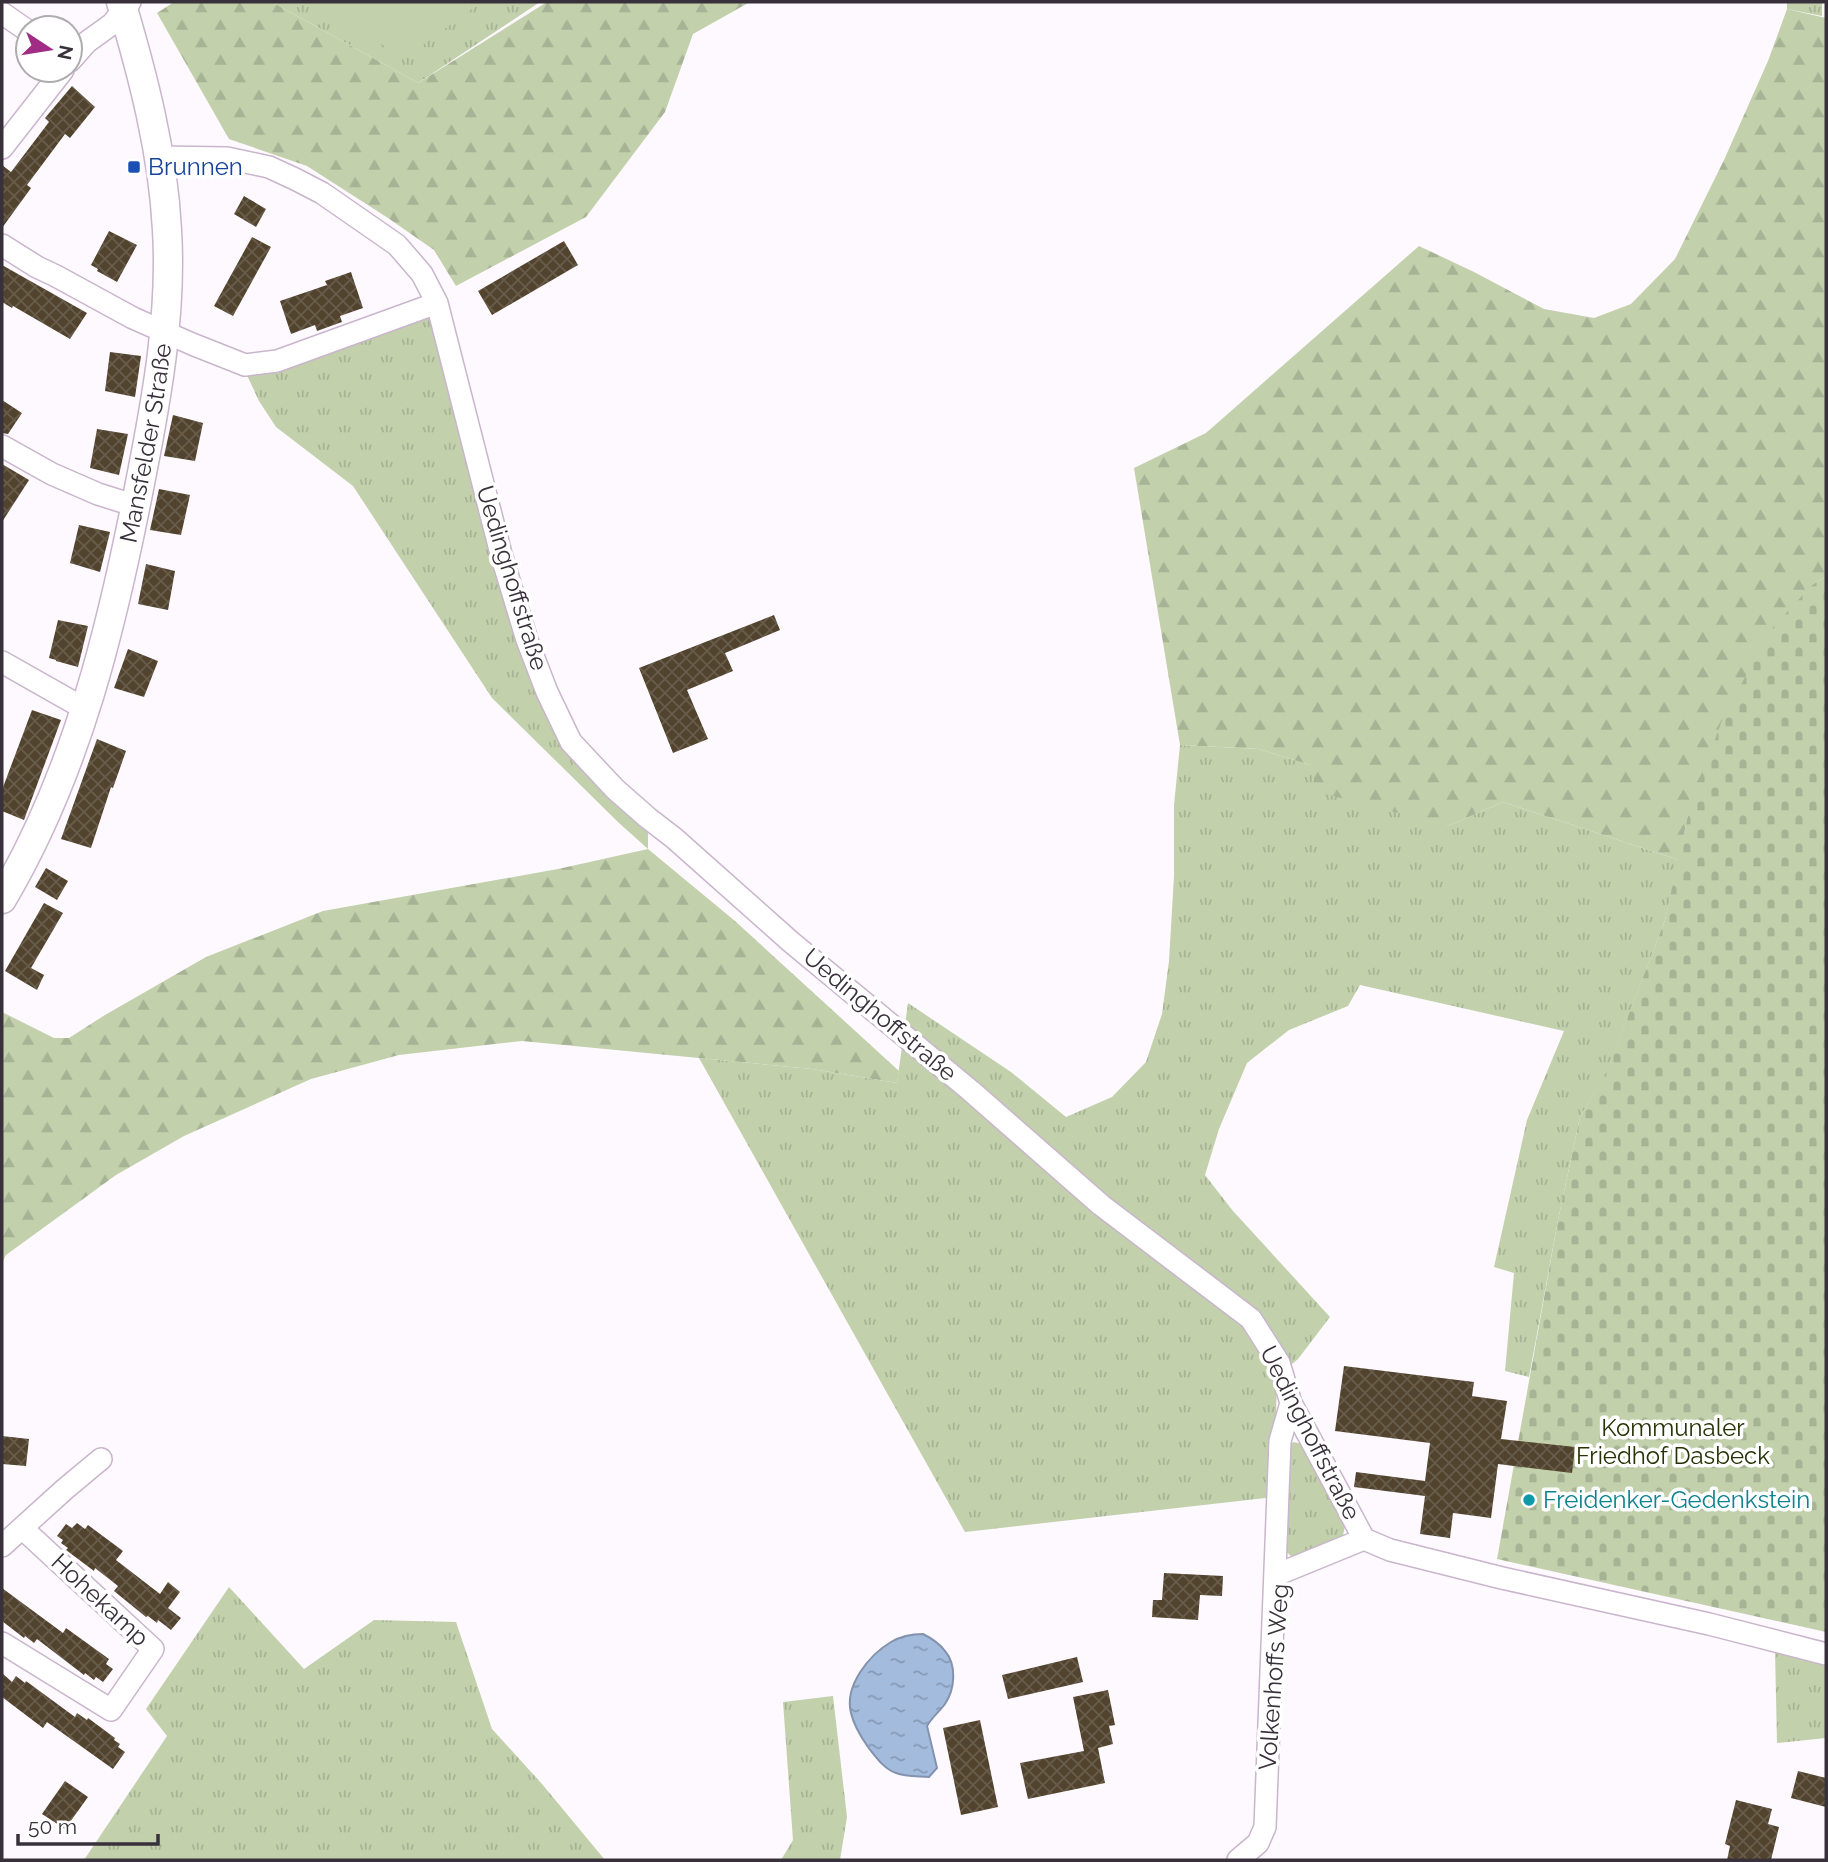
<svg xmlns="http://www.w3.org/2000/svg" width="1828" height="1862" font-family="Raleway,sans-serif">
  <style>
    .grass { fill: url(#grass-tufts) }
    .forest { fill: url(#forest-firs) }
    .cemetery { fill: url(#cemetery-stones) }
    .park { fill: #c2d0ac }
    .water { fill: url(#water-ripples); stroke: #8392ad; stroke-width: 2 }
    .building { fill: url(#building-cross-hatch) }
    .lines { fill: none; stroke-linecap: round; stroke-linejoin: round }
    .street-casing { stroke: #c9b5cc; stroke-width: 24 }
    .secondary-casing { stroke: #c9b5cc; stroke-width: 31 }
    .street { stroke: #fff; stroke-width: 21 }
    .secondary { stroke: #fff; stroke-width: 28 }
    .transit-dot { fill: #1a4fb4; stroke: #fff; stroke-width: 2.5 }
    .culture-dot { fill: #0f9aa8; stroke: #fff; stroke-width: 2.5 }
    .labels { text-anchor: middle; stroke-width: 7; stroke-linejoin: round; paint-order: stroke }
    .transit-label { font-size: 24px; fill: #164399; stroke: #fff; text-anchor: start }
    .street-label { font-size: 24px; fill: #38303a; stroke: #fff }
    .park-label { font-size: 24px; fill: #253305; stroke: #fff }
    .culture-label { font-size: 24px; fill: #0d838f; stroke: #fff; text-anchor: start }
  </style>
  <defs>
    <pattern id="grass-tufts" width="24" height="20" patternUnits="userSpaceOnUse" patternTransform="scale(1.75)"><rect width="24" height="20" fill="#c2d0ac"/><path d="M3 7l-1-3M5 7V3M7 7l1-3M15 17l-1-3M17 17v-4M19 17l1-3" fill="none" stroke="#a7b395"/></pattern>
    <pattern id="forest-firs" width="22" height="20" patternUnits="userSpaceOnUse" patternTransform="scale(1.75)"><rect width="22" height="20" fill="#c2d0ac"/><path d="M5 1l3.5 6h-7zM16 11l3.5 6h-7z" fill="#a7b395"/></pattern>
    <pattern id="cemetery-stones" width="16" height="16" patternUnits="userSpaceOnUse" patternTransform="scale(1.75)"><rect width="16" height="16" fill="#c2d0ac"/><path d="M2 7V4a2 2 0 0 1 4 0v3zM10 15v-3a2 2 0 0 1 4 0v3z" fill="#a7b395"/></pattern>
    <pattern id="water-ripples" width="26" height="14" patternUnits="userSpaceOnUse" patternTransform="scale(1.75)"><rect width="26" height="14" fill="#a3bcde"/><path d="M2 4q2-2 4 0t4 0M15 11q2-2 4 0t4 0" fill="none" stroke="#8699b5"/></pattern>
    <pattern id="building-cross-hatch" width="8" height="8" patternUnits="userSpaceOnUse" patternTransform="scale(1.75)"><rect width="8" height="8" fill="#51432d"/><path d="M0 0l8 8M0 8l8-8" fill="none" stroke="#685c4b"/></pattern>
  </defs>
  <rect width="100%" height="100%" fill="#fdf9fe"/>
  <path class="grass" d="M272,2H540L418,83Z
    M1787,2H1822V16L1787,9Z
    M432,317L538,693L559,742L603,793L648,829V849L619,823L492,698L353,486L276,427L259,401L245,371L270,370Z
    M1180,745L1259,749L1310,765L1448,826L1503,802L1679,860L1665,920L1607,1072L1580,1117L1558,1220L1529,1377L1505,1371L1514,1273L1494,1267L1527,1120L1564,1031L1360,985L1348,1006L1289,1030L1247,1063L1219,1129L1205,1175L1233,1211L1330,1317L1298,1359L1277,1377L1274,1497L965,1532L699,1058L812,1069L897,1083L908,1003L1011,1072L1066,1117L1112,1097L1146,1062L1162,1014L1169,961L1174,876V805Z
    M1293,1442L1303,1444L1345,1526L1341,1545L1306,1558L1292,1557L1283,1549L1286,1451Z
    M229,1587L304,1669L374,1620L456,1622L492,1729L542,1784L605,1860H84L167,1736L146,1709Z
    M1775,1650L1826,1664V1738L1777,1743Z
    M833,1696L847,1817L840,1860H781L793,1840L783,1702Z"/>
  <path class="forest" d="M174,2H272L418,83L547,2H750L693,34L665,112L586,217L456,286L434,250L388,218L307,166L229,139L157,13Z
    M1787,9L1826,18V576L1812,585L1688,815L1679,860L1503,802L1448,826L1318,792L1310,765L1259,749L1180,745L1134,468L1206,433L1419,246L1474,272L1544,309L1594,318L1631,304L1675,259L1724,160L1768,61Z
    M648,849L735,921L899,1071L897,1083L812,1069L522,1041L399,1055L311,1079L184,1136L116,1175L6,1255L2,1263V1012L54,1038H69L105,1015L206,957L323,911L558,869Z"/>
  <path class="cemetery" d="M1826,576V1632L1497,1559L1558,1220L1580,1117L1607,1071L1665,920L1688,815L1721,723L1768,633L1812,585Z"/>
  <path class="park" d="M317,2H469L473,8L404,59Z"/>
  <path class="water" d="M923,1634C931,1638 939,1643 945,1651C957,1665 955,1689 945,1704C939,1712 932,1717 927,1726L937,1768L929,1777C919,1776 906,1777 896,1773C884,1769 876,1757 868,1747C861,1737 854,1726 851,1713C844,1686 869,1655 891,1642C901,1636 912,1634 923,1634Z"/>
  <path class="building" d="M72,86L95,107L70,138L65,134L27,185L31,188L2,228V165L11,172L49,122L45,118Z
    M244,196L266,209L256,227L234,214Z
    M109,231L137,245L117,282L97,271L98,269L91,265Z
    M252,237L271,247L233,316L214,306Z
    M564,241L578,265L492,315L478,291Z
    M2,265L87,313L70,339L13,306L12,308L2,302Z
    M351,272L363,308L340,316L342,322L317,331L315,325L291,334L280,301L327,285L325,281Z
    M110,352L141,356L135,397L105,391Z
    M2,400L22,413L8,434L2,433Z
    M173,415L203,423L195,461L164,456Z
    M97,429L128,434L119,475L90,468Z
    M2,464L29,480L2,522Z
    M159,489L190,495L181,535L150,530Z
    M79,525L110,532L100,572L70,563Z
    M146,564L175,571L168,610L138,604Z
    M774,615L780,630L725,653L733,671L687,690L708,739L673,753L639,668Z
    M58,620L88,626L78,667L56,661V660L49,658Z
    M128,649L158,661L144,697L114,688Z
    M32,710L61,720L24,820L2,811V790Z
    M97,739L126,751L113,788L111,787L91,848L61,839Z
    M46,868L68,881L57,900L35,887Z
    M44,903L63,913L31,968L44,975L37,990L5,971Z
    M1344,1366L1474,1382L1472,1396L1507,1401L1501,1439L1575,1447L1572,1473L1498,1464L1491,1518L1453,1513L1450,1538L1420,1534L1425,1496L1354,1487L1356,1472L1425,1481L1430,1443L1335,1431Z
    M2,1436L29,1439L26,1466L2,1464Z
    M77,1523L85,1529L88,1525L123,1551L116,1560L160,1594L168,1582L180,1592L168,1608L181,1618L171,1630L158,1620L157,1623L148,1616L146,1617L114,1591L118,1586L95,1568L94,1571L66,1550L68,1548L61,1543L63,1540L57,1536L66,1524L72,1528Z
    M1164,1573L1223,1576L1222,1596L1200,1595L1198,1620L1152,1617L1153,1600H1162Z
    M2,1588L63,1633L66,1628L109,1659L106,1664L113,1669L103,1682L96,1677L94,1680L85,1673L84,1675L37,1639L34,1643L25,1636L24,1638L2,1621Z
    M1077,1657L1083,1682L1008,1699L1002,1675Z
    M2,1673L12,1682L16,1676L25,1683L26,1681L75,1717L77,1713L87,1720L88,1718L115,1738L114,1740L120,1744L118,1747L125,1752L113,1769L47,1722L43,1728L2,1697Z
    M1108,1690L1115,1725L1109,1726L1113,1744L1098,1748L1105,1783L1028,1799L1020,1763L1084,1751L1073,1697Z
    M980,1720L998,1807L961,1815L943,1728Z
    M1798,1771L1826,1778V1807L1791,1798Z
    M65,1781L88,1797L65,1829L42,1814Z
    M1736,1800L1772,1809L1768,1824L1779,1827L1771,1860H1727L1730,1846L1725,1844Z"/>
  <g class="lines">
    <g class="street-casing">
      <path id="street" d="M2,13L28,31
        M70,61L87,42L112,24L130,2
        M2,148L63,70
        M159,157L227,158L269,167L295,179L322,193L397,245L422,274L437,303L501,554L527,640L547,692L571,742L615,789L648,818L674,838L791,942L971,1091L1101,1205L1251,1319L1279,1363L1291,1403L1364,1539L1390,1550L1502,1578L1709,1624L1826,1654
        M2,245L37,267L56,276L133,318L192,344L245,365L277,361L437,303
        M2,446L52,474L98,494L136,506
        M2,662L85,709
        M2,1546L65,1489L101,1459
        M1276,1575L1364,1539
        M2,1643L111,1710L153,1649L22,1528
        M1238,1860L1258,1843L1265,1827L1280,1441L1291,1403"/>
    </g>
    <g class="secondary-casing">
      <g id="secondary">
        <path id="s1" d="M2,899C78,771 113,623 141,478C157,397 172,313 167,230C163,152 143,76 121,2"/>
      </g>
    </g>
    <use href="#street" class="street"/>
    <use href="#secondary" class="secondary"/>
  </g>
  <rect class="transit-dot" x="127" y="160" width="14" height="14" rx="3.5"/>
  <circle class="culture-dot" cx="1529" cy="1500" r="7"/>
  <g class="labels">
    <g class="transit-label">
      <text x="148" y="175">Brunnen</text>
    </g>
    <g class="street-label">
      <text dy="8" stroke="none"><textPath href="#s1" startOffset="481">Mansfelder Straße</textPath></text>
      <text transform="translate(512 578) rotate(73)" y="8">Uedinghoffstraße</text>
      <text transform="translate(880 1015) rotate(40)" y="8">Uedinghoffstraße</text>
      <text transform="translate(1310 1433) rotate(63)" y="8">Uedinghoffstraße</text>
      <text transform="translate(100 1600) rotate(43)" y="8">Hohekamp</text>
      <text transform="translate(1274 1677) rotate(-86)" y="8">Volkenhoffs Weg</text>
    </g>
    <g class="park-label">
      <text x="1673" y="1436">Kommunaler<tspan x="1673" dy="28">Friedhof Dasbeck</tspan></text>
    </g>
    <g class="culture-label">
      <text x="1543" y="1508">Freidenker-Gedenkstein</text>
    </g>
  </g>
  <rect width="1828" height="1862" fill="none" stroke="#38303a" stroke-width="7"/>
  <g transform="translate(49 49) rotate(102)"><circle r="33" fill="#ffffff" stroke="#afacb0" stroke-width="2"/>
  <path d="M0-5L12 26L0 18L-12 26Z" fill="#a02c86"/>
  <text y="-10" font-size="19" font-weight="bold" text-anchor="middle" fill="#38303a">N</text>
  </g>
  <path d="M18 1834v10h140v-10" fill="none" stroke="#38303a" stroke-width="3.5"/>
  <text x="28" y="1834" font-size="21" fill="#38303a" stroke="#ffffff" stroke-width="5" paint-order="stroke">50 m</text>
</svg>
